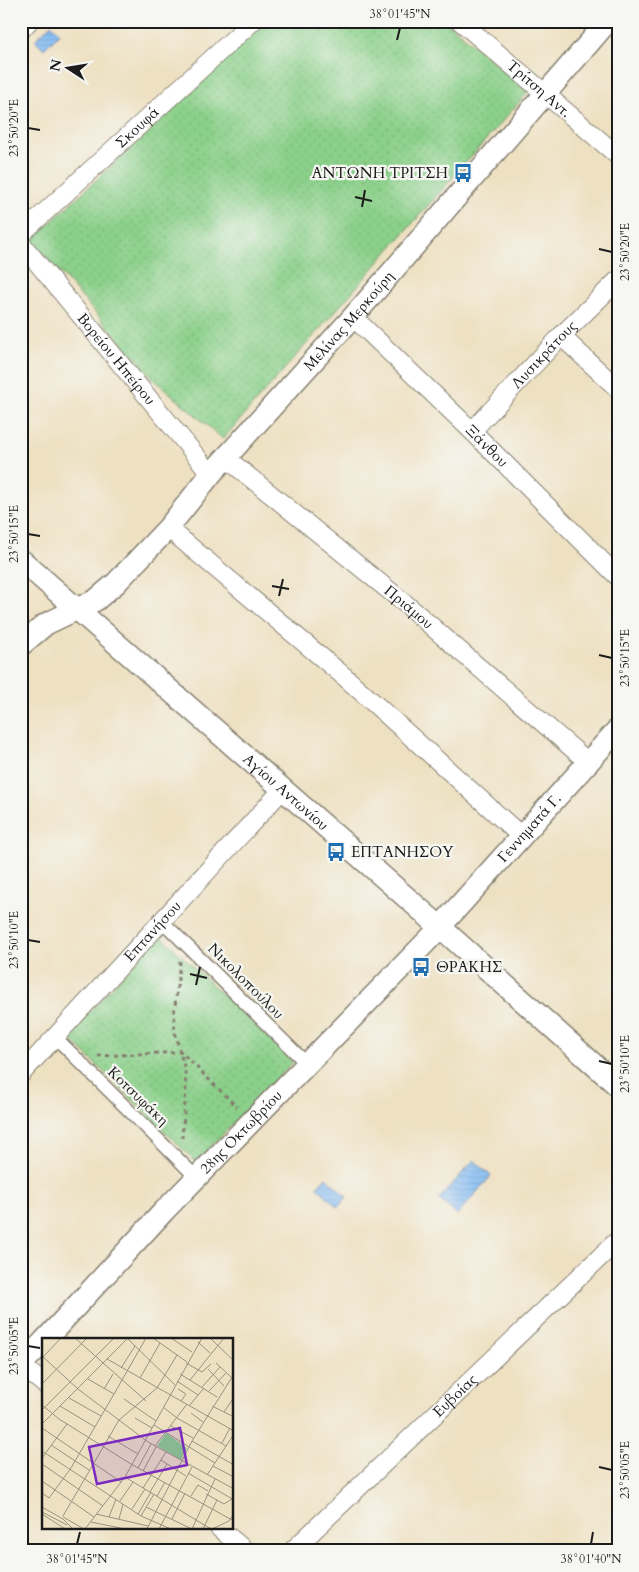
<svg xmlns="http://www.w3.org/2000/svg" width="639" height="1572" font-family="Cardo,serif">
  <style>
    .grass { fill: url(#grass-dots); stroke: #547653 }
    .water { fill: url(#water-rules); stroke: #4e6b87 }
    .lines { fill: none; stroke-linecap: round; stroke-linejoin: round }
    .pedestrian-casing { stroke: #857e6f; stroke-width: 15 }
    .minor-casing { stroke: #857e6f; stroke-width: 20 }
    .tertiary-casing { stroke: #857e6f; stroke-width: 24 }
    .path { stroke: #857e6f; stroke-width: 3; stroke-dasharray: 4 4; stroke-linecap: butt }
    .pedestrian { stroke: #fff; stroke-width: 12 }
    .minor { stroke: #fff; stroke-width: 18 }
    .tertiary { stroke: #fff; stroke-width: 21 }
    .ticks { fill: none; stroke: #1c1c1c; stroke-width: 2 }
    .labels { text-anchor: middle; stroke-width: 4.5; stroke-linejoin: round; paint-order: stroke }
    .street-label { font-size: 15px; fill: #1c1c1c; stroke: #f6f6f2 }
    .poi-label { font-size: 15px; fill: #1c1c1c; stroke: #f6f6f2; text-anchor: start }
    .inset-road { fill: none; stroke: #9a9280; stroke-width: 1 }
    .view { fill: #7b2cbf; fill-opacity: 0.15; stroke: #7b2cbf; stroke-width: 2.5 }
    .inset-edge { fill: none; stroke: #1c1c1c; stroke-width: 2.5 }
    .neatline { fill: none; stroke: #1c1c1c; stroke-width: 2 }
    .ticks-label { font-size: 12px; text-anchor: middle; fill: #1c1c1c }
  </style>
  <defs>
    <pattern id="grass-dots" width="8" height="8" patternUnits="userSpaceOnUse" patternTransform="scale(1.25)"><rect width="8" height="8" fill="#8bd08a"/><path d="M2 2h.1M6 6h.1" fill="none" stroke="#77b276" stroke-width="1.8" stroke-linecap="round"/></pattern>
    <pattern id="water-rules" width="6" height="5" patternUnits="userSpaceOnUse" patternTransform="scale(1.25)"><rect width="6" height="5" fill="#81baf2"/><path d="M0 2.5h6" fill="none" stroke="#6f9fcf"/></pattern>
  </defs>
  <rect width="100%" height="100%" fill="#f6f6f2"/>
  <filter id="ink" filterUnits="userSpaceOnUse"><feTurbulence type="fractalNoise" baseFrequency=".02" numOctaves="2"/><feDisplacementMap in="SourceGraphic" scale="10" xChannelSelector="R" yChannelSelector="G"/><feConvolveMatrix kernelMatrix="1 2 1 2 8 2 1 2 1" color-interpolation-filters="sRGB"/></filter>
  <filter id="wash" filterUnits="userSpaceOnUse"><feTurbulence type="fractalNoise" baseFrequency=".0096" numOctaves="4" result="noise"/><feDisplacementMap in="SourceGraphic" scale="20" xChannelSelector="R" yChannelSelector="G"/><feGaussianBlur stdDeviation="1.12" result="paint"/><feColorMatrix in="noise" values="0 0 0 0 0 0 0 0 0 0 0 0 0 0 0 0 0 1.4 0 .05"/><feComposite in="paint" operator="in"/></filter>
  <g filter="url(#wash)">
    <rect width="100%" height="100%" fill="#eee1c2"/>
    <path class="grass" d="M267,21H446L528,92L223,439L157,382L37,247H24Z
      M160,935L293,1062L196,1162L67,1036Z"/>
    <path class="water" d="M51,24L60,33L44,49L35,40Z
      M474,1160L491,1176L457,1215L439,1199Z
      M326,1177L347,1197L338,1207L317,1187Z"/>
  </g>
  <g filter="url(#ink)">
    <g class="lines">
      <g class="pedestrian-casing">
        <path id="pedestrian" d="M162,921L307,1064
          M55,1037L197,1178"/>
      </g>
      <g class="minor-casing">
        <g id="minor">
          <path id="s1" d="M460,21L618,156"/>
          <path d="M21,30L29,21"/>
          <path id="s2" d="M21,234L253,21"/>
          <path id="s3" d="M21,243L211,474"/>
          <path id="s4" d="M353,317L472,431L618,577"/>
          <path d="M561,336L618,389"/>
          <path id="s5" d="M472,431L561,336L618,280"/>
          <path id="s6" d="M226,458L407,605L588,762"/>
          <path d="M168,528L346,678L521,836"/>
          <path id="s7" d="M21,1074L283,789"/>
          <path d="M21,1365L44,1384"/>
          <path d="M219,1528L246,1551"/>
          <path id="s8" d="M292,1551L618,1240"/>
        </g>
      </g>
      <g class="tertiary-casing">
        <g id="tertiary">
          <path id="s9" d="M21,560L439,926L618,1086"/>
          <path id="s10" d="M21,645L46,624L96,600L116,583L168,528L211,474L353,317L608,21"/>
          <path id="s11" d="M45,1340L164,1211L431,937L618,729"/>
          <path d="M21,1365L44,1341"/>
        </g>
      </g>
      <path class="path" d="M180,961L174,1015L175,1033L185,1070L186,1090L182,1138
        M98,1056L181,1052L237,1107"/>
      <use href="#pedestrian" class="pedestrian"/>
      <use href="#minor" class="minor"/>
      <use href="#tertiary" class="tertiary"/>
    </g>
  </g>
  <path class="ticks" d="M397,40L400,28M28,128L40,130M355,197L372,201M362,207L365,190M599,249L612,252M28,534L40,536M272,586L289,589M279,596L283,579M599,655L612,658M28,940L40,942M190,974L207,978M196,985L200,967M599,1061L612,1064M28,1346L40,1348M599,1467L612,1470M77,1544L80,1532M591,1544L593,1532"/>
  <defs>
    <g id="bus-bare" transform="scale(1.5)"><path d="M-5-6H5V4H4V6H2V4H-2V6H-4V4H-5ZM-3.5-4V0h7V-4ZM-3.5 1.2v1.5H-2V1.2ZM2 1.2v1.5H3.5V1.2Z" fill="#1f6fb2" stroke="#f6f6f2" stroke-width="2.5" paint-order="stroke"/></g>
  </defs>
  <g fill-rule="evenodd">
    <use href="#bus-bare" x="463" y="173"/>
    <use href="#bus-bare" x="336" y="852"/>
    <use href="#bus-bare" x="421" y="967"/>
  </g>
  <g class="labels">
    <g class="street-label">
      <text dy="5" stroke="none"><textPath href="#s1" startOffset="104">Τρίτση Αντ.</textPath></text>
      <text dy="5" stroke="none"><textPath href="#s2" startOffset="158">Σκουφά</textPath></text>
      <text dy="5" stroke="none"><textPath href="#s10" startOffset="465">Μελίνας Μερκούρη</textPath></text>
      <text dy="5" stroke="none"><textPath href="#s5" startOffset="105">Λυσικράτους</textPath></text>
      <text dy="5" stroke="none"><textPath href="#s3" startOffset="150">Βορείου Ηπείρου</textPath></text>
      <text dy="5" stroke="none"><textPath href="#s4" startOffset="186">Ξάνθου</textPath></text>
      <text dy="5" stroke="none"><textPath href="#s6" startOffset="236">Πριάμου</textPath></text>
      <text dy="5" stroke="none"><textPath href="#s9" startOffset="352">Αγίου Αντωνίου</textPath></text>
      <text dy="5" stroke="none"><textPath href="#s11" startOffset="705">Γεννηματά Γ.</textPath></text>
      <text dy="5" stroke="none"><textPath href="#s7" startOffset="194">Επτανήσου</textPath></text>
      <text transform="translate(246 981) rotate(45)" y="5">Νικολοπούλου</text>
      <text transform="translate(138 1096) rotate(44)" y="5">Κοτσυφάκη</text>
      <text dy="5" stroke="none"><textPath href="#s11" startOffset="286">28ης Οκτωβρίου</textPath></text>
      <text dy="5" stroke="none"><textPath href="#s8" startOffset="225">Ευβοίας</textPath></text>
    </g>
    <g class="poi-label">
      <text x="448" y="178" text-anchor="end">ΑΝΤΩΝΗ ΤΡΙΤΣΗ</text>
      <text x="351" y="857">ΕΠΤΑΝΗΣΟΥ</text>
      <text x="436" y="972">ΘΡΑΚΗΣ</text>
    </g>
  </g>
  <g transform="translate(42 1338)">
    <rect width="191" height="191" fill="#eee1c2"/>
    <path d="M124,95L145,110L139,122L115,108Z" fill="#8bd08a"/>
    <path class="inset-road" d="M33,0L104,63M111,0L145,24M129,0L150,14M168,0L192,23M86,1L133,47M156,4L168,15M0,18L36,51L106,104L192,151M1,19L19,0M65,21L192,93M144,25L160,34L169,26M174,25L189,39M79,30L93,8M166,31L182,48M138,36L175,59M98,40L118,5M46,41L72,56M148,42L182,0M135,43L156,57M0,46L45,0M160,49L178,29M62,51L71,36M136,51L144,56L139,63M167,53L184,35M72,56L104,0M27,60L59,78M82,61L114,83M0,67L17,81L89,126L190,182M18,68L53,89M147,68L162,50M170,68L192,79M121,69L135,80L184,108M0,72L72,0M182,74L192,59M149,75L161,84M93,80L110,90M0,86L86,0M112,87L173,125M129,88L151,100M0,90L79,144M66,98L96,116M150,103L192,127M180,105L188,90M9,107L47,132M113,108L145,66M0,113L99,178L129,191M0,120L25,86M119,122L144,138M0,126L61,168M171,128L192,139M96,130L109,106M101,133L114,109M146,135L192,162M165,137L192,96M83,139L169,191M0,143L52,179M101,150L124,114M108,154L125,126M0,155L7,160L29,130L72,56M164,156L182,166L190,161M115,158L123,144M149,158L156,147L166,153M78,163L91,144M0,169L21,181L31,191M104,169L150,191M90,171L103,151M0,174L25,187M0,176L23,191M54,176L106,188M96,176L109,154M21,178L77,82L115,50L135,17M99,178L112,156M21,179L42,191M67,179L74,161M77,181L81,166M130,181L143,155M49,184L83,191M43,191L83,139L160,0M105,191L150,103L192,36M117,191L150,129M150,191L173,141M161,191L175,162M170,191L187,183L192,176"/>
    <path class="view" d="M138,90L145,127L55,146L47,109Z"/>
    <rect width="191" height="191" class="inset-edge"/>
  </g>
  <rect width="639" height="1572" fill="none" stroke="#f6f6f2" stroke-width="55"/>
  <g transform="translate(68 68) rotate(282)" stroke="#f6f6f2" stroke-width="4" paint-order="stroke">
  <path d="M0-4L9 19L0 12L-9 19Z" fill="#1c1c1c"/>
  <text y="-8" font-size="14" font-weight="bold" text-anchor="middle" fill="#1c1c1c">N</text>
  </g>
  <rect x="28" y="28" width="584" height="1516" class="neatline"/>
  <g class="ticks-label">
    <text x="400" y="18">38°01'45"N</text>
    <text transform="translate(14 128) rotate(-90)" y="4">23°50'20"E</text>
    <text transform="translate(625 252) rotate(-90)" y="4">23°50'20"E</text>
    <text transform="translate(14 534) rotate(-90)" y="4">23°50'15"E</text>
    <text transform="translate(625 658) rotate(-90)" y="4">23°50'15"E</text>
    <text transform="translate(14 940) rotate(-90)" y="4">23°50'10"E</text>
    <text transform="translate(625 1064) rotate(-90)" y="4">23°50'10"E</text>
    <text transform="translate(14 1346) rotate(-90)" y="4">23°50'05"E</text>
    <text transform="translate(625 1470) rotate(-90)" y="4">23°50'05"E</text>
    <text x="77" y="1563">38°01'45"N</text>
    <text x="591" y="1563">38°01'40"N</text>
  </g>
</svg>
